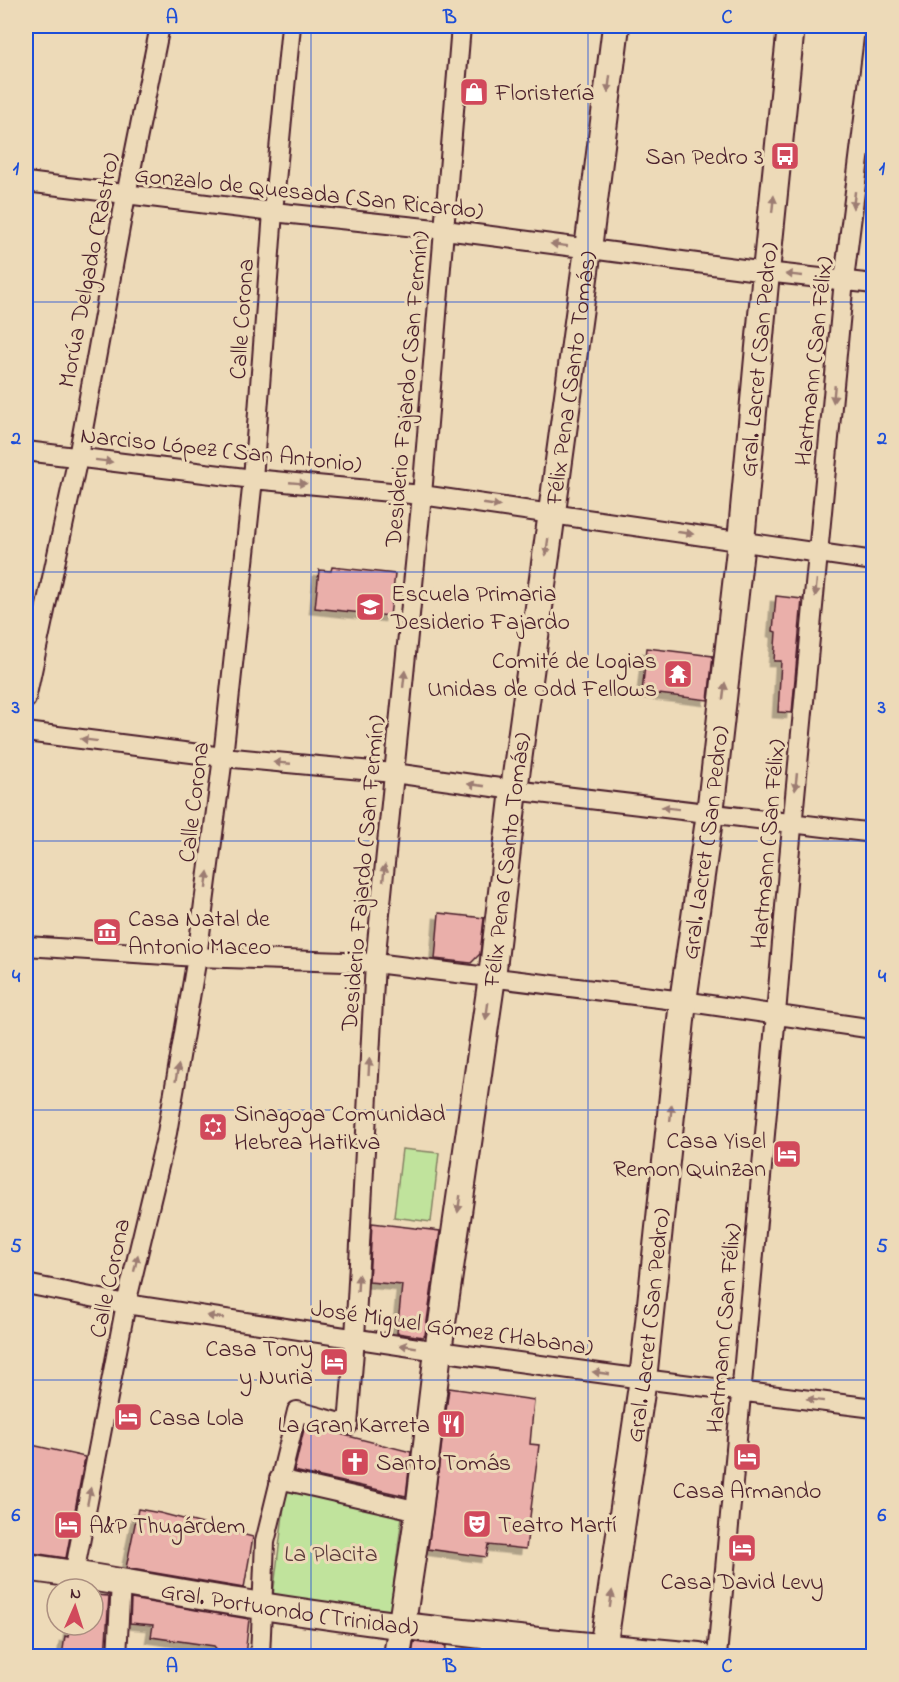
<svg xmlns="http://www.w3.org/2000/svg" width="899" height="1682" font-family="'Indie Flower',sans-serif">
  <style>
    .green { fill: #c0e39c; stroke: #858164; stroke-width: 1.5 }
    .building { fill: #eaafaa; stroke: #4a1f2b; stroke-width: 1.5; filter: url(#shadow) }
    .lines { fill: none; stroke-linecap: round; stroke-linejoin: round }
    .street-casing { stroke: #4a1f2b; stroke-width: 22 }
    .secondary-casing { stroke: #4a1f2b; stroke-width: 30 }
    .street { stroke: #eddab8; stroke-width: 18 }
    .secondary { stroke: #eddab8; stroke-width: 26 }
    .oneway { fill: #9c7c72 }
    .grid { fill: none; stroke: #1d4ed8; stroke-width: 1.5; stroke-opacity: 0.55 }
    .labels { text-anchor: middle; stroke-width: 6; stroke-linejoin: round; paint-order: stroke }
    .poi-label { font-size: 24px; fill: #4a1f2b; stroke: #eddab8; text-anchor: start }
    .street-label { font-size: 24px; fill: #4a1f2b; stroke: #eddab8 }
    .park-label { font-size: 24px; fill: #5c3c3c; stroke: #eddab8 }
    .neatline { fill: none; stroke: #1d4ed8; stroke-width: 2 }
    .grid-label { font-size: 20px; text-anchor: middle; font-weight: bold; fill: #1d4ed8 }
  </style>
  <defs>
    <filter id="shadow"><feDropShadow dx="-5.5" dy="5.5" stdDeviation="0" flood-color="#0004"/></filter>
  </defs>
  <rect width="100%" height="100%" fill="#eddab8"/>
  <filter id="ink" filterUnits="userSpaceOnUse"><feTurbulence type="fractalNoise" baseFrequency=".0167" numOctaves="2"/><feDisplacementMap in="SourceGraphic" scale="12" xChannelSelector="R" yChannelSelector="G"/><feConvolveMatrix kernelMatrix="1 2 1 2 8 2 1 2 1" color-interpolation-filters="sRGB"/></filter>
  <g filter="url(#ink)">
    <path class="green" d="M402,1149L439,1153L431,1222L394,1217Z
      M286,1490L402,1516L390,1614L273,1596Z"/>
    <path class="building" d="M332,567L395,574L390,616L315,608L319,570L331,571Z
      M776,596L802,599L792,713L778,712L781,661H774L776,632L773,631Z
      M647,648L713,656L708,700L642,692Z
      M439,913L484,918L480,954L471,963L435,959Z
      M372,1223L440,1231L425,1335L423,1337L397,1333L402,1285L369,1282Z
      M449,1388L534,1400L530,1444L539,1445L526,1549L488,1545L486,1557L428,1549Z
      M305,1425L411,1452L406,1496L294,1471Z
      M32,1445L85,1457L66,1558L26,1552V1467Z
      M138,1509L160,1513L253,1537L244,1588L126,1568Z
      M93,1595L109,1596L105,1656H62L65,1636L68,1637L70,1625H93Z
      M131,1599L249,1619L245,1656L219,1652L214,1646L151,1637L153,1625L130,1623Z
      M414,1642L446,1646L445,1656H412Z"/>
    <g class="lines">
      <g class="street-casing">
        <path id="street" d="M26,182L273,212L445,230L766,272L874,284
          M26,451L253,479L422,495L874,561
          M26,699L78,457L126,195L160,26
          M26,732L223,757L394,773L514,790L874,833
          M26,946L197,957L375,963L683,1001L874,1029
          M26,1284L126,1304L438,1351L643,1379L874,1408
          M279,1479L419,1511
          M74,1574L126,1304L167,1133L197,957L223,757L253,479L273,212L291,26
          M117,1656L121,1582
          M260,1656L265,1542L297,1411L348,1425L355,1338L375,963L422,495L461,26
          M717,1656L776,1014L789,859L844,280L874,38"/>
      </g>
      <g class="secondary-casing">
        <g id="secondary">
          <path id="s1" d="M26,1567C105,1578 183,1594 262,1606C407,1629 553,1643 699,1656"/>
          <path id="s2" d="M397,1656L419,1511L438,1351L492,977L514,790L588,249L616,26"/>
          <path id="s3" d="M602,1656L643,1379L683,1001L710,813L741,541L766,272L791,26"/>
        </g>
      </g>
      <use href="#street" class="street"/>
      <use href="#secondary" class="secondary"/>
    </g>
    <defs><path id="oneway-solid" d="M-6-.8H1V-3.2L6.5 0L1 3.2V.8H-6Z" transform="scale(1.5)"/></defs>
    <g class="oneway">
      <use href="#oneway-solid" transform="translate(609 84) rotate(97)"/>
      <use href="#oneway-solid" transform="translate(854 200) rotate(97)"/>
      <use href="#oneway-solid" transform="translate(773 204) rotate(-84)"/>
      <use href="#oneway-solid" transform="translate(559 245) rotate(-173)"/>
      <use href="#oneway-solid" transform="translate(794 275) rotate(-174)"/>
      <use href="#oneway-solid" transform="translate(834 394) rotate(95)"/>
      <use href="#oneway-solid" transform="translate(104 461) rotate(7)"/>
      <use href="#oneway-solid" transform="translate(298 483) rotate(5)"/>
      <use href="#oneway-solid" transform="translate(492 505) rotate(8)"/>
      <use href="#oneway-solid" transform="translate(685 533) rotate(8)"/>
      <use href="#oneway-solid" transform="translate(547 547) rotate(98)"/>
      <use href="#oneway-solid" transform="translate(816 588) rotate(96)"/>
      <use href="#oneway-solid" transform="translate(404 679) rotate(-84)"/>
      <use href="#oneway-solid" transform="translate(724 691) rotate(-83)"/>
      <use href="#oneway-solid" transform="translate(89 740) rotate(-173)"/>
      <use href="#oneway-solid" transform="translate(282 763) rotate(-175)"/>
      <use href="#oneway-solid" transform="translate(796 782) rotate(96)"/>
      <use href="#oneway-solid" transform="translate(476 785) rotate(-172)"/>
      <use href="#oneway-solid" transform="translate(670 808) rotate(-173)"/>
      <use href="#oneway-solid" transform="translate(384 873) rotate(-84)"/>
      <use href="#oneway-solid" transform="translate(207 880) rotate(-83)"/>
      <use href="#oneway-solid" transform="translate(487 1011) rotate(98)"/>
      <use href="#oneway-solid" transform="translate(369 1067) rotate(-87)"/>
      <use href="#oneway-solid" transform="translate(177 1073) rotate(-80)"/>
      <use href="#oneway-solid" transform="translate(671 1113) rotate(-84)"/>
      <use href="#oneway-solid" transform="translate(459 1204) rotate(98)"/>
      <use href="#oneway-solid" transform="translate(136 1263) rotate(-77)"/>
      <use href="#oneway-solid" transform="translate(358 1283) rotate(-87)"/>
      <use href="#oneway-solid" transform="translate(215 1317) rotate(-172)"/>
      <use href="#oneway-solid" transform="translate(408 1346) rotate(-171)"/>
      <use href="#oneway-solid" transform="translate(601 1373) rotate(-172)"/>
      <use href="#oneway-solid" transform="translate(815 1400) rotate(-173)"/>
      <use href="#oneway-solid" transform="translate(89 1496) rotate(-79)"/>
      <use href="#oneway-solid" transform="translate(611 1599) rotate(-82)"/>
    </g>
  </g>
  <path class="grid" d="M311,26V1656M588,26V1656M26,302H874M26,572H874M26,841H874M26,1110H874M26,1380H874"/>
  <defs>
    <g id="shop-square" transform="scale(1.5)"><rect x="-9" y="-9" width="18" height="18" rx="4" fill="#d1495b" stroke="#eddab8"/><path d="M-5-2.5h2.3a2.7 3.5 0 0 1 5.4 0H5L5.5 6h-11ZM-1.5-2.5h3a1.5 2.3 0 0 0-3 0Z" fill="#fff"/></g>
    <g id="bus-square" transform="scale(1.5)"><rect x="-9" y="-9" width="18" height="18" rx="4" fill="#d1495b" stroke="#eddab8"/><path d="M-5-6H5V4H4V6H2V4H-2V6H-4V4H-5ZM-3.5-4V0h7V-4ZM-3.5 1.2v1.5H-2V1.2ZM2 1.2v1.5H3.5V1.2Z" fill="#fff"/></g>
    <g id="school-square" transform="scale(1.5)"><rect x="-9" y="-9" width="18" height="18" rx="4" fill="#d1495b" stroke="#eddab8"/><path d="M0-5L7-2L0 1L-7-2ZM-4 1L0 2.5L4 1V4Q0 6-4 4Z" fill="#fff"/></g>
    <g id="temple-square" transform="scale(1.5)"><rect x="-9" y="-9" width="18" height="18" rx="4" fill="#d1495b" stroke="#eddab8"/><path d="M0-6L5-2H3V0L6.5 2.5H4V6H1.5V3h-3V6H-4V2.5H-6.5L-3 0V-2H-5Z" fill="#fff"/></g>
    <g id="museum-square" transform="scale(1.5)"><rect x="-9" y="-9" width="18" height="18" rx="4" fill="#d1495b" stroke="#eddab8"/><path d="M0-6L6-3V-2H-6V-3ZM-5-1h2V3h-2ZM-1-1h2V3h-2ZM3-1h2V3H3ZM-6 4H6V6H-6Z" fill="#fff"/></g>
    <g id="synagogue-square" transform="scale(1.5)"><rect x="-9" y="-9" width="18" height="18" rx="4" fill="#d1495b" stroke="#eddab8"/><path d="M0-6.5L5.6 3.2H-5.6ZM0 6.5L5.6-3.2H-5.6Z" fill="#fff"/></g>
    <g id="hotel-square" transform="scale(1.5)"><rect x="-9" y="-9" width="18" height="18" rx="4" fill="#d1495b" stroke="#eddab8"/><path d="M-6-4.5h1.5V1H6V5H4.5V3h-9V5H-6ZM-4 0a1.8 1.8 0 1 1 3.6 0ZM.5 0V-2.5h3Q6-2.5 6 0Z" fill="#fff"/></g>
    <g id="restaurant-square" transform="scale(1.5)"><rect x="-9" y="-9" width="18" height="18" rx="4" fill="#d1495b" stroke="#eddab8"/><path d="M-5-6h1v4h1v-4h1v4h1v-4h1v5L-1.5 .5V6h-2V.5L-5-1ZM5-6V6H3V1.5H1.5Q1.5-4 5-6Z" fill="#fff"/></g>
    <g id="church-square" transform="scale(1.5)"><rect x="-9" y="-9" width="18" height="18" rx="4" fill="#d1495b" stroke="#eddab8"/><path d="M-1.2-6h2.4v3.5h3.3v2.4h-3.3V6h-2.4V-.1h-3.3v-2.4h3.3Z" fill="#fff"/></g>
    <g id="theatre-square" transform="scale(1.5)"><rect x="-9" y="-9" width="18" height="18" rx="4" fill="#d1495b" stroke="#eddab8"/><path d="M-5-5.5Q0-4 5-5.5V0Q5 5 0 6Q-5 5-5 0ZM-3.3-2.5H-1v1.5H-3.3ZM1-2.5H3.3v1.5H1ZM-2.8 1Q0 5.5 2.8 1Z" fill="#fff"/></g>
  </defs>
  <g fill-rule="evenodd">
    <use href="#shop-square" x="474" y="92"/>
    <use href="#bus-square" x="785" y="156"/>
    <use href="#school-square" x="370" y="607"/>
    <use href="#temple-square" x="678" y="674"/>
    <use href="#museum-square" x="107" y="932"/>
    <use href="#synagogue-square" x="213" y="1127"/>
    <use href="#hotel-square" x="787" y="1154"/>
    <use href="#hotel-square" x="334" y="1362"/>
    <use href="#hotel-square" x="128" y="1417"/>
    <use href="#restaurant-square" x="451" y="1424"/>
    <use href="#hotel-square" x="747" y="1457"/>
    <use href="#church-square" x="355" y="1462"/>
    <use href="#theatre-square" x="477" y="1524"/>
    <use href="#hotel-square" x="68" y="1525"/>
    <use href="#hotel-square" x="742" y="1548"/>
  </g>
  <g class="labels">
    <g class="poi-label">
      <text x="495" y="100">Floristería</text>
      <text x="764" y="164" text-anchor="end">San Pedro 3</text>
      <text x="391" y="601">Escuela Primaria<tspan x="391" dy="28">Desiderio Fajardo</tspan></text>
      <text x="657" y="668" text-anchor="end">Comité de Logias<tspan x="657" dy="28">Unidas de Odd Fellows</tspan></text>
      <text x="128" y="926">Casa Natal de<tspan x="128" dy="28">Antonio Maceo</tspan></text>
      <text x="234" y="1121">Sinagoga Comunidad<tspan x="234" dy="28">Hebrea Hatikva</tspan></text>
      <text x="766" y="1148" text-anchor="end">Casa Yisel<tspan x="766" dy="28">Remon Quinzan</tspan></text>
      <text x="313" y="1356" text-anchor="end">Casa Tony<tspan x="313" dy="28">y Nuria</tspan></text>
      <text x="149" y="1425">Casa Lola</text>
      <text x="430" y="1432" text-anchor="end">La Gran Karreta</text>
      <text x="376" y="1470">Santo Tomás</text>
      <text x="747" y="1498" text-anchor="middle">Casa Armando</text>
      <text x="498" y="1532">Teatro Martí</text>
      <text x="89" y="1533">A&amp;P Thugárdem</text>
      <text x="742" y="1589" text-anchor="middle">Casa David Levy</text>
    </g>
    <g class="street-label">
      <text transform="translate(309 192) rotate(6)" y="8">Gonzalo de Quesada (San Ricardo)</text>
      <text transform="translate(88 270) rotate(-79)" y="8">Morúa Delgado (Rastro)</text>
      <text transform="translate(241 319) rotate(-86)" y="8">Calle Corona</text>
      <text dy="8" stroke="none"><textPath href="#s3" startOffset="1306">Gral. Lacret (San Pedro)</textPath></text>
      <text transform="translate(813 361) rotate(-84)" y="8">Hartmann (San Félix)</text>
      <text dy="8" stroke="none"><textPath href="#s2" startOffset="1290">Félix Pena (Santo Tomás)</textPath></text>
      <text transform="translate(406 389) rotate(-85)" y="8">Desiderio Fajardo (San Fermín)</text>
      <text transform="translate(221 449) rotate(6)" y="8">Narciso López (San Antonio)</text>
      <text transform="translate(193 802) rotate(-83)" y="8">Calle Corona</text>
      <text dy="8" stroke="none"><textPath href="#s3" startOffset="820">Gral. Lacret (San Pedro)</textPath></text>
      <text transform="translate(767 844) rotate(-85)" y="8">Hartmann (San Félix)</text>
      <text dy="8" stroke="none"><textPath href="#s2" startOffset="804">Félix Pena (Santo Tomás)</textPath></text>
      <text transform="translate(362 873) rotate(-85)" y="8">Desiderio Fajardo (San Fermín)</text>
      <text transform="translate(109 1278) rotate(-78)" y="8">Calle Corona</text>
      <text dy="8" stroke="none"><textPath href="#s3" startOffset="334">Gral. Lacret (San Pedro)</textPath></text>
      <text transform="translate(452 1327) rotate(8)" y="8">José Miguel Gómez (Habana)</text>
      <text transform="translate(723 1328) rotate(-85)" y="8">Hartmann (San Félix)</text>
      <text dy="8" stroke="none"><textPath href="#s1" startOffset="267">Gral. Portuondo (Trinidad)</textPath></text>
    </g>
    <g class="park-label">
      <text x="331" y="1561">La Placita</text>
    </g>
  </g>
  <rect width="899" height="1682" fill="none" stroke="#eddab8" stroke-width="66"/>
  <g transform="translate(75 1607) rotate(3)"><circle r="28" fill="#eddab8" stroke="#ac8f80" stroke-width="1.5"/>
  <path d="M0-4.5L10 22L0 15L-10 22Z" fill="#d1495b"/>
  <text y="-9" font-size="16" font-weight="bold" text-anchor="middle" fill="#4a1f2b">N</text>
  </g>
  <rect x="33" y="33" width="833" height="1616" class="neatline"/>
  <g class="grid-label">
    <text x="172" y="23">A</text>
    <text x="450" y="23">B</text>
    <text x="727" y="23">C</text>
    <text x="16" y="174">1</text>
    <text x="882" y="174">1</text>
    <text x="16" y="444">2</text>
    <text x="882" y="444">2</text>
    <text x="16" y="713">3</text>
    <text x="882" y="713">3</text>
    <text x="16" y="982">4</text>
    <text x="882" y="982">4</text>
    <text x="16" y="1252">5</text>
    <text x="882" y="1252">5</text>
    <text x="16" y="1521">6</text>
    <text x="882" y="1521">6</text>
    <text x="172" y="1672">A</text>
    <text x="450" y="1672">B</text>
    <text x="727" y="1672">C</text>
  </g>
</svg>
